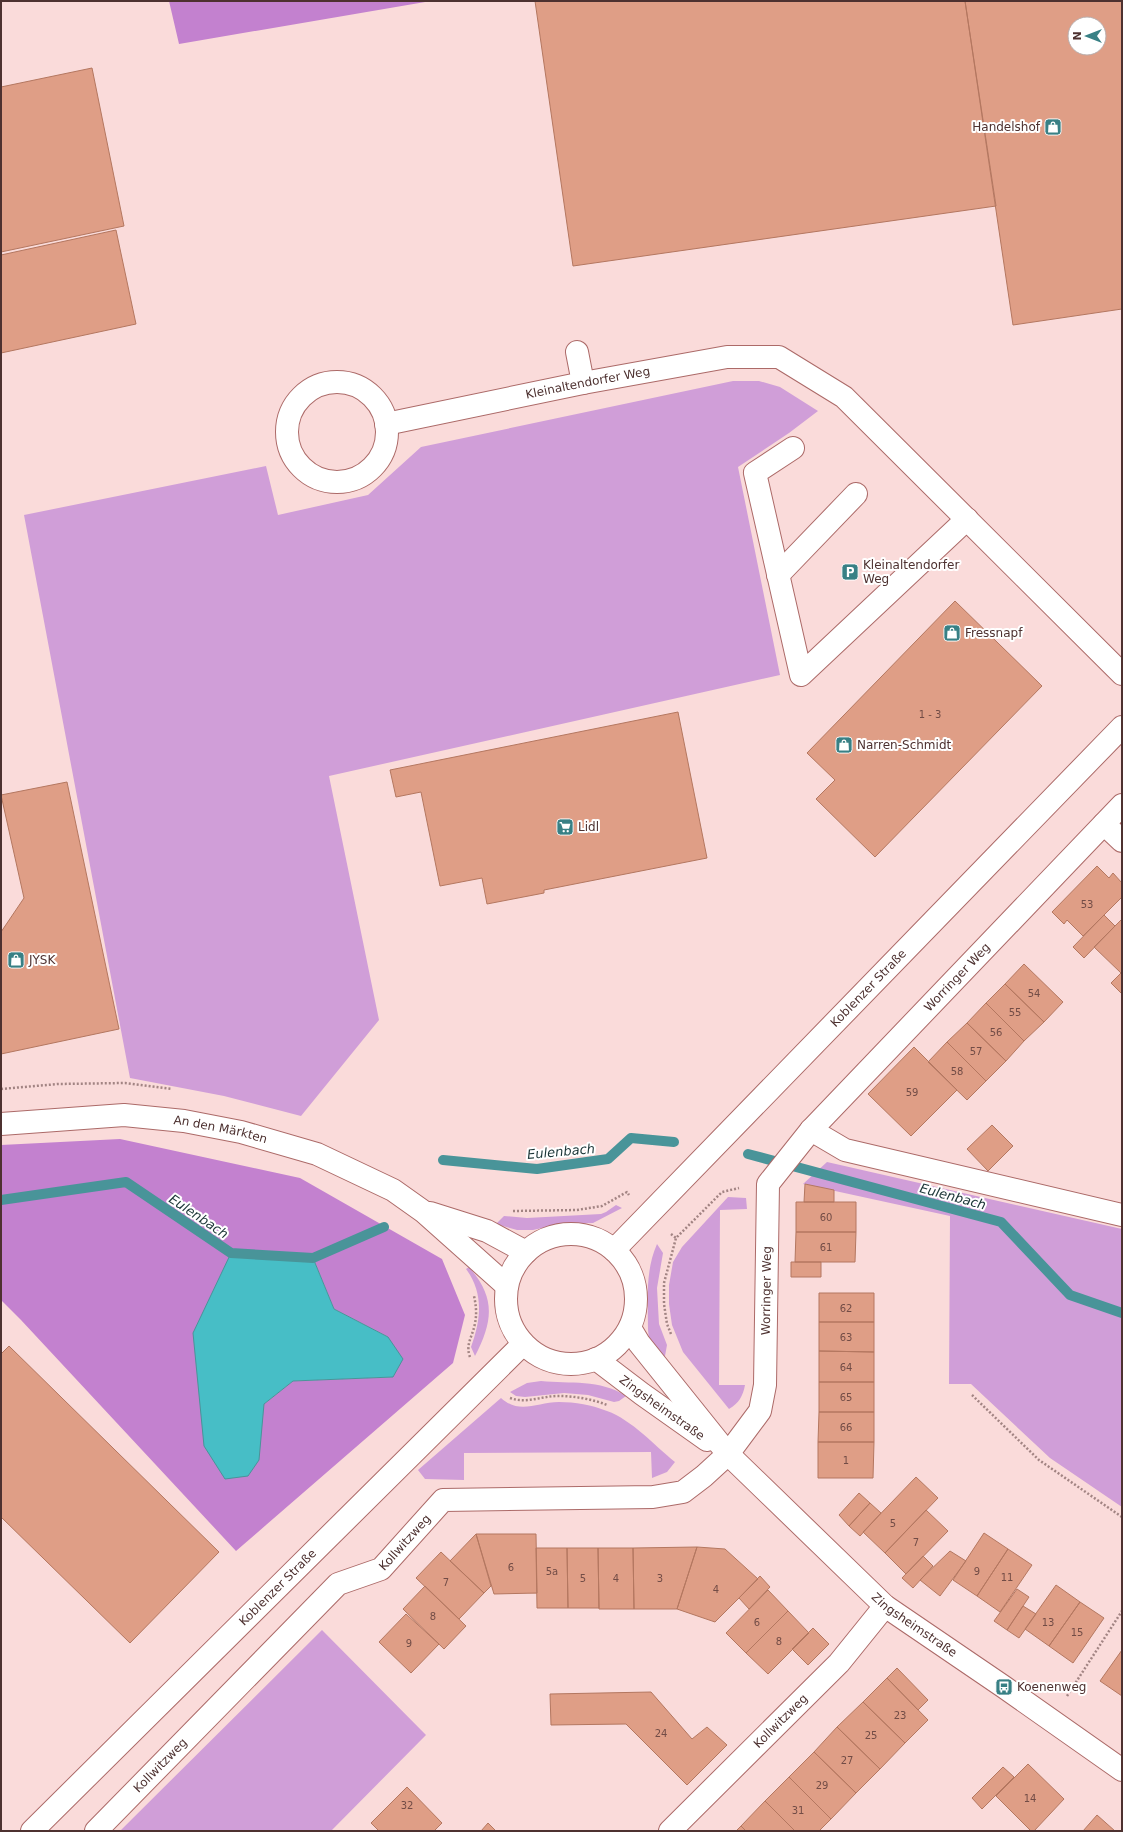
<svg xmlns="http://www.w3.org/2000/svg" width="1123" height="1832" font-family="'DejaVu Sans',sans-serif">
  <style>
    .green { fill: #d09ed8 }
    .forest { fill: #c381cf; fill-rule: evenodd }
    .water { fill: #47bec6; stroke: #499499 }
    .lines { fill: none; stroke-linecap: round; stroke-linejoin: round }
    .stream { stroke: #499499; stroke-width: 10 }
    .building { fill: #df9e86; stroke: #b47760; fill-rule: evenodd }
    .minor-casing { stroke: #ac6a68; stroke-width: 24 }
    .path { stroke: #a28483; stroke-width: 2.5; stroke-dasharray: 2 2; stroke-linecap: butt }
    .minor { stroke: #fff; stroke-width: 22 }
    .labels { text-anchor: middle; stroke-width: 4; stroke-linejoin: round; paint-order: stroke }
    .number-label { font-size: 10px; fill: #724c46 }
    .poi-label { font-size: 12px; fill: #4d3130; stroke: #fff; text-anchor: start }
    .street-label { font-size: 12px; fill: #4d3130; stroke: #fff }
    .water-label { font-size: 13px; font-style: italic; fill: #1a3436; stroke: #fff }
  </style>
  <rect width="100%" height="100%" fill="#fadbda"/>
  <path class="green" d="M733,381H759L780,387L818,411L789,433L738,467L780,675L329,776L379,1020L301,1116L224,1096L130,1078L24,515L266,466L278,515L368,495L421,447Z
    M827,1162L1122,1229V1507L1050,1458L971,1384H949L950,1216L803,1184Z
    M728,1197L746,1198L747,1209L720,1210L719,1385H745C743,1396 739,1403 729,1409L683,1352L672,1325L669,1304V1285L673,1262L682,1247Z
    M616,1205L622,1208L593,1223L560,1224L533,1230H517L496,1224L504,1216L527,1218L601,1214L606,1212Z
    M657,1244L663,1253L657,1288L659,1324L667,1345L665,1356L662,1359L649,1339L648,1330C648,1300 645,1271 657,1244Z
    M469,1267C496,1298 493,1321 475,1356L471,1347C481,1320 484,1293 466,1269Z
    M541,1381C570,1384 600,1379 626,1396L619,1401L614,1402L588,1395L564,1393L525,1397L516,1396L510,1392L527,1383Z
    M501,1398C520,1415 537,1402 559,1402C575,1402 592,1405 607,1411C632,1420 654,1445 675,1462L667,1472L652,1478L651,1452L464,1453V1480L425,1479L418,1470Z
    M322,1630L426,1735L331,1831H120Z"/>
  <path class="forest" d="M169,1H431L179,44Z
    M120,1139L300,1178L442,1259L465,1315L453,1363L236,1551L21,1320L1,1300V1145ZM313,1258L334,1309L388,1337L392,1377L293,1381L264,1404Z"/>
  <path class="water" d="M231,1253L313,1258L334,1309L388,1337L403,1359L393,1377L293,1381L264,1404L259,1460L248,1476L225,1479L204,1446L193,1333Z"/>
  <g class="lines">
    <path class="stream" d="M748,1154L1001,1222L1070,1295L1122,1313
      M443,1160L537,1169L608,1159L631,1138L674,1142
      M1,1200L126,1182L231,1253L313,1258L384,1227"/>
  </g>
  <path class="building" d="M535,1H965L996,206L573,266Z
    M965,1H1122V309L1013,325ZM1075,24H1099V48H1075Z
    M92,68L124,226L1,252V87Z
    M116,230L136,324L1,353V255Z
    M955,601L1042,686L875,857L816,799L835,780L807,753Z
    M678,712L707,858L544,890V893L487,904L482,878L440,886L421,792L396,797L390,770Z
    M67,782L119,1029L1,1054V932L24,898L1,795Z
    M1097,866L1109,878L1113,873L1122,883V897L1083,936L1067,920L1064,924L1052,912Z
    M1104,915L1115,926L1084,958L1073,947Z
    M1122,919V972L1121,973L1094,947Z
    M1024,964L1063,1002L1044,1022L1005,984Z
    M1122,972V994L1111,983Z
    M1005,984L1044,1022L1024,1041L986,1003Z
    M986,1003L1024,1041L1006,1061L967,1023Z
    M967,1023L1006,1061L986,1081L947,1042Z
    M947,1042L986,1081L967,1100L928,1062Z
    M914,1047L957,1090L911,1136L868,1094Z
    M992,1125L1013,1146L988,1171L967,1149Z
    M805,1184L834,1190V1202H804Z
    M796,1202H856V1232H796Z
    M796,1232H856L855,1262H795Z
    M791,1262H821V1277H791Z
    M819,1293H874V1322H819Z
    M819,1322H874V1352L819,1351Z
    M9,1346L219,1552L130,1643L1,1517V1354Z
    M819,1351L874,1352V1382H819Z
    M819,1382H874V1412H819Z
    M819,1412H874V1442H818Z
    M818,1442H874L873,1478H818Z
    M916,1477L938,1498L885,1553L863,1532Z
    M859,1493L870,1503L849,1526L839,1515Z
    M870,1503L881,1513L860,1536L849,1526Z
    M926,1510L948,1531L906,1574L885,1553Z
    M984,1533L1008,1549L977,1596L953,1580Z
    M476,1534H536L537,1593L494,1594Z
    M476,1534L491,1586L484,1593L450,1561Z
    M697,1547L677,1609H634L633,1548Z
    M697,1547L725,1549L758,1579L715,1622L677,1609Z
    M536,1548H567L568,1608H537Z
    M567,1548H598L599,1608H568Z
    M598,1548H633L634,1609H599Z
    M1008,1549L1032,1565L1000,1612L977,1596Z
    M950,1551L966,1561L940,1596L920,1580Z
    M441,1552L484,1593L459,1619L416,1578Z
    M923,1556L933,1566L913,1588L902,1578Z
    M760,1576L770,1587L749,1609L739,1598Z
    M1056,1585L1080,1602L1049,1646L1025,1629Z
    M425,1586L466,1626L444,1649L403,1609Z
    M1017,1589L1029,1597L1007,1630L994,1621Z
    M768,1590L788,1611L746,1653L726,1633Z
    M1080,1602L1104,1618L1073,1663L1049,1646Z
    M1023,1606L1036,1614L1019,1638L1007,1630Z
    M788,1611L809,1633L768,1674L746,1653Z
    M406,1614L439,1644L411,1673L379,1642Z
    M813,1628L829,1644L808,1665L792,1649Z
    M1122,1650V1696L1100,1681Z
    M897,1668L928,1700L918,1710L887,1678Z
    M887,1678L928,1720L905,1743L863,1702Z
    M651,1692L692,1739L707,1727L727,1745L687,1785L626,1724L551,1725L550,1694Z
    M863,1702L905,1743L880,1769L837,1727Z
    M837,1727L880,1769L856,1793L814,1752Z
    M814,1752L856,1793L831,1819L789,1777Z
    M1028,1764L1064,1799L1034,1831H1031L996,1796Z
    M1003,1767L1014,1777L982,1809L972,1798Z
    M789,1777L831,1819L819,1831H795L765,1801Z
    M407,1787L442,1823L434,1831H379L371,1823Z
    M765,1801L795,1831H746L741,1826Z
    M1097,1815L1115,1831H1083Z
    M488,1823L496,1831H481Z
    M741,1826L746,1831H736Z"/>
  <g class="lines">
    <g class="minor-casing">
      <g id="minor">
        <path d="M577,352L583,383"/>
        <circle cx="337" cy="432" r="50"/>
        <path id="s1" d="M386,424L583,383L727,357H779L844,397L1122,674"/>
        <path d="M793,448L755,473L801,675L967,519"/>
        <path d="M778,575L856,494"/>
        <path d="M1104,824L1122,841"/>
        <path id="s2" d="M1,1124L124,1115L184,1121L241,1132L317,1154L393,1190L424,1212L507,1286"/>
        <path d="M811,1130L845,1150L1122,1215"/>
        <path d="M430,1213L487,1231L526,1252"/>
        <circle cx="571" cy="1299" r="65"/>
        <path id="s3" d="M614,1250L1122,727"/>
        <path id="s4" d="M630,1328L639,1343L728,1454L885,1606L1004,1687L1122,1770"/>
        <path id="s5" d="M596,1359L642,1394L707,1440"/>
        <path id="s6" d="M32,1831L523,1344"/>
        <path id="s7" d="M96,1831L338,1584L381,1569L443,1500L653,1497L683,1492L704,1476L728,1454L760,1411L765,1385L768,1184L811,1130L1122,805"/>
        <path id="s8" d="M670,1831L839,1663L885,1606"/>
      </g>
    </g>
    <path class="path" d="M1,1089L58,1084L125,1083L172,1089
      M513,1211L577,1210L602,1206L627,1192L629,1195
      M671,1234L676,1238
      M671,1334L667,1324L664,1304V1283L676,1238L722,1192L739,1188
      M470,1357C465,1344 473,1336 475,1323C477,1314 476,1305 474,1296
      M972,1395L1039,1460L1122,1517
      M510,1398C527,1404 541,1396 558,1396C574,1396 592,1399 607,1405
      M1067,1696L1122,1611"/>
    <use href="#minor" class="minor"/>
  </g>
  <defs>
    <g id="shop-square" transform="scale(0.9)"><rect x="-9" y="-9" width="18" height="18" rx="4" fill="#388085" stroke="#fff"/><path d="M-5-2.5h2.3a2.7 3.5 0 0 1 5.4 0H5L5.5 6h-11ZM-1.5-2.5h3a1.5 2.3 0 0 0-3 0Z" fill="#fff"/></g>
    <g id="parking-square" transform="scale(0.9)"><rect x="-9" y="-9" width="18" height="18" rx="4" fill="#388085" stroke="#fff"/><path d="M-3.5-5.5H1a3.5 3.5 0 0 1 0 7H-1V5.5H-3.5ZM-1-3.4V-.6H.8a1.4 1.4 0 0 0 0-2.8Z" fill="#fff"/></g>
    <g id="supermarket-square" transform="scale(0.9)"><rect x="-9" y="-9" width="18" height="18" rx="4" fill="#388085" stroke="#fff"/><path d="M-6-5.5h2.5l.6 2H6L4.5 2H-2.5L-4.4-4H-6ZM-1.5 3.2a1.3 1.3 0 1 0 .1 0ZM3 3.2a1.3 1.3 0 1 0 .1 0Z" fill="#fff"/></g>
    <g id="bus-square" transform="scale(0.9)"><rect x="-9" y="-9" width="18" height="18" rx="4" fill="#388085" stroke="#fff"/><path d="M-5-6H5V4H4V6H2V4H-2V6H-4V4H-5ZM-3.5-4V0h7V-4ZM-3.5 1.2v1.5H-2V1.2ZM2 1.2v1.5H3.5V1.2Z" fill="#fff"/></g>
  </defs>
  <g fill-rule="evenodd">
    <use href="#shop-square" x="1053" y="127"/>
    <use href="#parking-square" x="850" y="572"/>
    <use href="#shop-square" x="952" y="633"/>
    <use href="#shop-square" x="844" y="745"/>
    <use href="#supermarket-square" x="565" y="827"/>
    <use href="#shop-square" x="16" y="960"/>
    <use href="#bus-square" x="1004" y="1687"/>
  </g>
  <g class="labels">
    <g class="number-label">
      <text x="930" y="718">1 - 3</text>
      <text x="1087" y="908">53</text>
      <text x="1034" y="997">54</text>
      <text x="1015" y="1016">55</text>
      <text x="996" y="1036">56</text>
      <text x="976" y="1055">57</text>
      <text x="957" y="1075">58</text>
      <text x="912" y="1096">59</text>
      <text x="826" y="1221">60</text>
      <text x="826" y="1251">61</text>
      <text x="846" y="1312">62</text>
      <text x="846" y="1341">63</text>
      <text x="846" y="1371">64</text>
      <text x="846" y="1401">65</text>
      <text x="846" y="1431">66</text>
      <text x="846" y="1464">1</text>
      <text x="893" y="1527">5</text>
      <text x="916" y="1546">7</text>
      <text x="511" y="1571">6</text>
      <text x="552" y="1575">5a</text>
      <text x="977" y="1575">9</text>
      <text x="1007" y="1581">11</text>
      <text x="583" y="1582">5</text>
      <text x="616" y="1582">4</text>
      <text x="660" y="1582">3</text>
      <text x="446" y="1586">7</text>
      <text x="716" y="1593">4</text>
      <text x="433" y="1620">8</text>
      <text x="757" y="1626">6</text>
      <text x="1048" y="1626">13</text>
      <text x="1077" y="1636">15</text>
      <text x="779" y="1645">8</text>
      <text x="409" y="1647">9</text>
      <text x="900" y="1719">23</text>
      <text x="661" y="1737">24</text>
      <text x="871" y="1739">25</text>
      <text x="847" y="1764">27</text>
      <text x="822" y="1789">29</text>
      <text x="1030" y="1802">14</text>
      <text x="407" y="1809">32</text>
      <text x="798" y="1814">31</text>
    </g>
    <g class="poi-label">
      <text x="1040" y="131" text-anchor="end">Handelshof</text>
      <text x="863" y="569">Kleinaltendorfer<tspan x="863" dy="14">Weg</tspan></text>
      <text x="965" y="637">Fressnapf</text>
      <text x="857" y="749">Narren-Schmidt</text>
      <text x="578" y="831">Lidl</text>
      <text x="29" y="964">JYSK</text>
      <text x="1017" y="1691">Koenenweg</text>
    </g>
    <g class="street-label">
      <text dy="4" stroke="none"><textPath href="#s1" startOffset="206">Kleinaltendorfer Weg</textPath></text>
      <text dy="4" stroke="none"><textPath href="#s7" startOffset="1345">Worringer Weg</textPath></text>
      <text dy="4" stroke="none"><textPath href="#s3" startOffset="365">Koblenzer Straße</textPath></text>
      <text dy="4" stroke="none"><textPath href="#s2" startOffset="221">An den Märkten</textPath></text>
      <text dy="4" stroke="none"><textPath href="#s7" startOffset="958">Worringer Weg</textPath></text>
      <text dy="4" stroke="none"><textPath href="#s5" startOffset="82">Zingsheimstraße</textPath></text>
      <text dy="4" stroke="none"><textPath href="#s7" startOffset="427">Kollwitzweg</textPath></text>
      <text dy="4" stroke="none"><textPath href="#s6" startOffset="346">Koblenzer Straße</textPath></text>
      <text dy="4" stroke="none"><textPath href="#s4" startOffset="413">Zingsheimstraße</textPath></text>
      <text dy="4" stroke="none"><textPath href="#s8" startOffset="156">Kollwitzweg</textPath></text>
      <text dy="4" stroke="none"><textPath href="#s7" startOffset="92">Kollwitzweg</textPath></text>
    </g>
    <g class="water-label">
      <text transform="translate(561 1151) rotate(-5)" y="5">Eulenbach</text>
      <text transform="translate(953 1196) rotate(15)" y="5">Eulenbach</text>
      <text transform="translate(199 1216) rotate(34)" y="5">Eulenbach</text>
    </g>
  </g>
  <rect width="1123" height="1832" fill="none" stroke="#4d3130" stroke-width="4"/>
  <g transform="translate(1087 36) rotate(270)"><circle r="19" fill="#ffffff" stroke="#b8adac"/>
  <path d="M0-3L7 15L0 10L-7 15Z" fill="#388085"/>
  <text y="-6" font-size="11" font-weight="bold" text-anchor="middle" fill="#4d3130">N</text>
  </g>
</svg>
